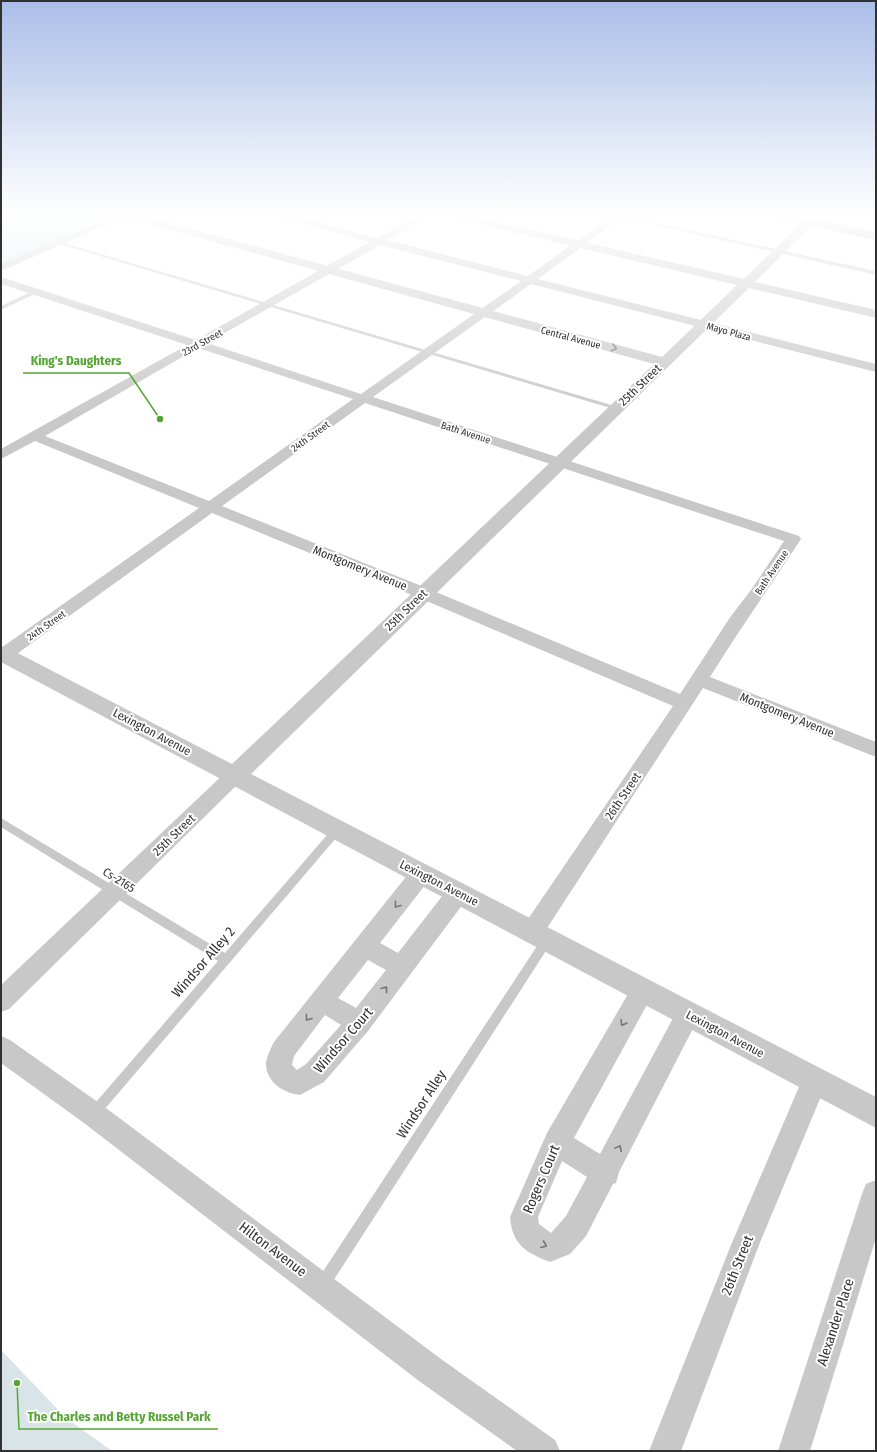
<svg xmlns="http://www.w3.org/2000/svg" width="877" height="1452" font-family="'Fira Sans Condensed',sans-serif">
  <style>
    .green { fill: #d9e4e8 }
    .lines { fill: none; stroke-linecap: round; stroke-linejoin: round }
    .service { fill: #c8c8c8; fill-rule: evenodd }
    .minor { fill: #c8c8c8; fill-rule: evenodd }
    .tertiary { fill: #c8c8c8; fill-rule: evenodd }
    .secondary { fill: #bbb; fill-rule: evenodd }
    .oneway { stroke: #757575 }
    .labels { text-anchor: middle; stroke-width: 4; stroke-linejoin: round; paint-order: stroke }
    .far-street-label { font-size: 10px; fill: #313131; stroke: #fff }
    .street-label { font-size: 12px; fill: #313131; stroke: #fff }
    .near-street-label { font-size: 14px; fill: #313131; stroke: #fff }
    .leader { fill: none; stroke: #55a534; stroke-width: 1.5 }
    .callout-dot { fill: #55a534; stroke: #fff; stroke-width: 1.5 }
    .callout-label { font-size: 13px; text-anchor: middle; font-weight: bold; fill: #55a534; stroke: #fff; stroke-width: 4; stroke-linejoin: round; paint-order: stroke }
  </style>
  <rect width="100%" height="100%" fill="#fff"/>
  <path class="green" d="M1,216H111L1,265Z
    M1,1350L65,1417L112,1451H1Z"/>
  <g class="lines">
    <path class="service" d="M327,216H333L316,226L312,225Z
      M614,216H624L876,271V275Z
      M61,242L618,407L619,408L614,409L59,244V243Z
      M37,289L40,291L39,292L1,310V306Z
      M1,818L225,953L333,828L337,827L341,828L342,831L98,1117L94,1119L90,1117L88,1113L90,1109L218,961L1,827Z
      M547,935L551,937L552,940L551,943L328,1289L323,1291L318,1289L316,1284L318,1279L543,937Z"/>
    <path class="minor" d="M113,216H127L1,271V264Z
      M274,216H292L377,238L415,216H428L387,240L528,276L612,216H624L538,279L876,364V372L531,284L373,397L799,536L801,539C771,585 739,630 710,677L876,742V757L703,688L540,939L532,942L524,939L521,932L524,925L673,706L417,597L212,513L7,661L1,663V648L199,508L35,441L1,459V449L187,345L1,284V277L196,340L369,242ZM380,245L521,281L361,394L207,343ZM198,348L353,399L209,501L45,436ZM365,403L784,541L751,590L731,616L680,694L429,589L222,506Z
      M235,768L242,770L245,775L242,780L9,1009L1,1012V985L228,770Z
      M421,865L429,868L432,874L429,880L380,943L398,953L450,886L458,884L466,886L469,893L466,900L368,1031L324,1082L300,1095C285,1094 265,1082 266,1063C267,1056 271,1048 274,1042L413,868ZM368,960L386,970L356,1008L338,998ZM325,1015L341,1025L306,1064L297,1070L292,1065L294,1056Z
      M643,979L651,982L655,990L574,1138L600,1154L679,1007L688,1004L697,1007L700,1015L619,1172L616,1183L613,1184L586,1236L570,1254L550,1262C527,1253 512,1245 510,1217L547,1133L635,982ZM562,1161L587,1177L566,1216L551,1233L539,1224L538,1217Z
      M1,1036L10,1040L102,1105L441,1359L555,1440L560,1451H517L419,1381L84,1123L1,1063Z
      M814,1070L823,1073L827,1082L759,1245L681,1451H649L731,1245L805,1073Z
      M876,1180V1238L810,1451H778L862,1194L866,1184Z"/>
    <path class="tertiary" d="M126,216H145L662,357L737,285L457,219L452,216H473L744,279L798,226L802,220H810L812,222L807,230L755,282L876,310V318L749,288L251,774L876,1097V1128L1,662V646L8,648L232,764L654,364L127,218Z"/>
    <path class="secondary" d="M775,216H798L876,232V240L780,219Z"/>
  </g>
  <defs><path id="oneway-chevron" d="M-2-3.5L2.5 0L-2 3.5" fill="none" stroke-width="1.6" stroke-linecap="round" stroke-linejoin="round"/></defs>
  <g class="oneway">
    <use href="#oneway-chevron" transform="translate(614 348) rotate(15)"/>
    <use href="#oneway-chevron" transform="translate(397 905) rotate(128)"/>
    <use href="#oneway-chevron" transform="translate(385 989) rotate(-52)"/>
    <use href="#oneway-chevron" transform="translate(308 1018) rotate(127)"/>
    <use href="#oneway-chevron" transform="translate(623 1023) rotate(121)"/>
    <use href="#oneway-chevron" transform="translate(619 1148) rotate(-62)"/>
    <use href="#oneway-chevron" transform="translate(544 1245) rotate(23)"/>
  </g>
  <linearGradient id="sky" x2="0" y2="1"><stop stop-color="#aabee8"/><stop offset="0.51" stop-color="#fff"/><stop offset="1" stop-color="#fff" stop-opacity="0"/></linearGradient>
  <rect width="877" height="420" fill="url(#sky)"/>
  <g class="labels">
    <g class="far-street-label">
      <text transform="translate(729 331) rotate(15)" y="4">Mayo Plaza</text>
      <text transform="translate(571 337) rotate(15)" y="4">Central Avenue</text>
      <text transform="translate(202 342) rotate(-29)" y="4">23rd Street</text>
      <text transform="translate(466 432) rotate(18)" y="4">Bath Avenue</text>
      <text transform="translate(310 436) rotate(-36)" y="4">24th Street</text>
      <text transform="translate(771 572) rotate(-56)" y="4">Bath Avenue</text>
      <text transform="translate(46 625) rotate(-35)" y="4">24th Street</text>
    </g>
    <g class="street-label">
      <text transform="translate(640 385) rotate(-44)" y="4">25th Street</text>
      <text transform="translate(360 568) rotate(22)" y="4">Montgomery Avenue</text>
      <text transform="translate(406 610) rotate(-44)" y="4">25th Street</text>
      <text transform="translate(787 715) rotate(22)" y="4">Montgomery Avenue</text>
      <text transform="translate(152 732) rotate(28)" y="4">Lexington Avenue</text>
      <text transform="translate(623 796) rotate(-56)" y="4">26th Street</text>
      <text transform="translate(174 835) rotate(-44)" y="4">25th Street</text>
      <text transform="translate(119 880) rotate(32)" y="4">Cs-2165</text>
      <text transform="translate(439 883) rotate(27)" y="4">Lexington Avenue</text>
      <text transform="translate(725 1034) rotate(28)" y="4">Lexington Avenue</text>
    </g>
    <g class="near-street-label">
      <text transform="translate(203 962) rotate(-49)" y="5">Windsor Alley 2</text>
      <text transform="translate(343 1040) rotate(-49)" y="5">Windsor Court</text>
      <text transform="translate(421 1104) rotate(-57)" y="5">Windsor Alley</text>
      <text transform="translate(541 1179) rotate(-67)" y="5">Rogers Court</text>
      <text transform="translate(273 1249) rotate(37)" y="5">Hilton Avenue</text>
      <text transform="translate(737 1265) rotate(-68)" y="5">26th Street</text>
      <text transform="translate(835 1322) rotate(-72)" y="5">Alexander Place</text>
    </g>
  </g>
  <path class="leader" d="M160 419L129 373H23M17 1383L19 1429H218"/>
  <g class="callout-dot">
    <circle cx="160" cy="419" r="4"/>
    <circle cx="17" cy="1383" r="4"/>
  </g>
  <g class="callout-label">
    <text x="76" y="365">King's Daughters</text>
    <text x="119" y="1421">The Charles and Betty Russel Park</text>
  </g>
  <rect width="877" height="1452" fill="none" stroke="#313131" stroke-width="4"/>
</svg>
